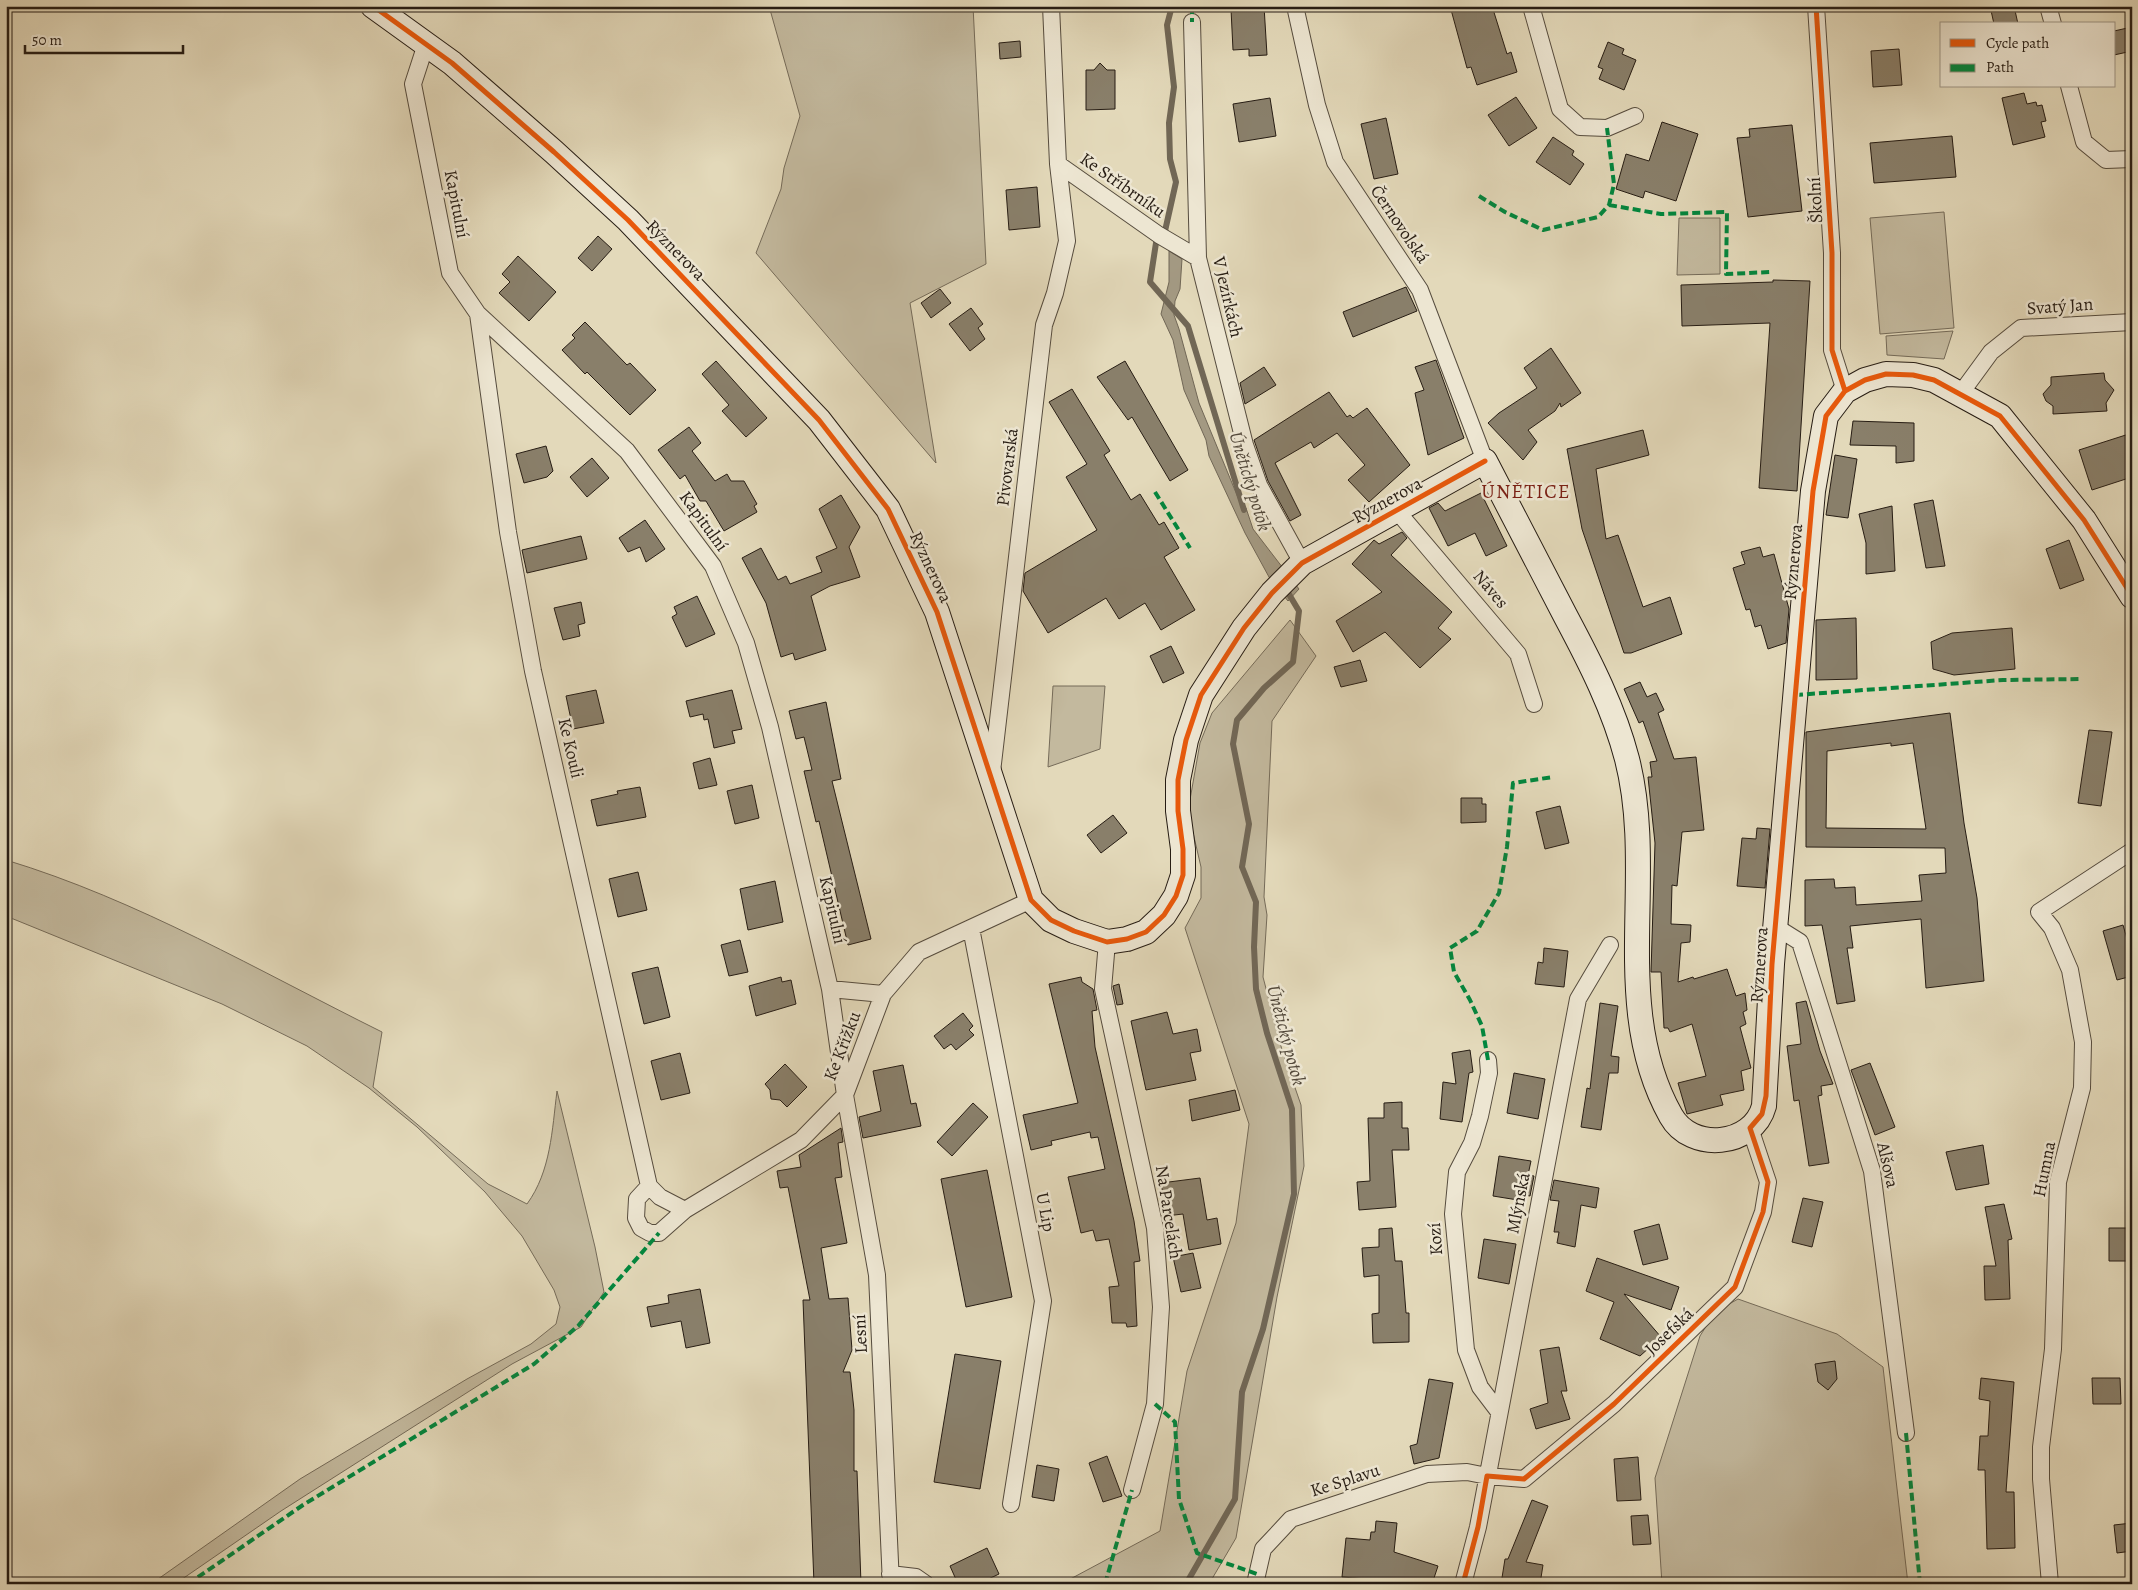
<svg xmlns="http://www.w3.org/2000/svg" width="2138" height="1590" font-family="Alegreya,serif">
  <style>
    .green { fill: #c3b99e; stroke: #756b59 }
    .water { fill: #a39982; stroke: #716756 }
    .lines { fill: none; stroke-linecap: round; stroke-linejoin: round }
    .stream { stroke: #716756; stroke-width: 6 }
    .building { fill: #897f6a; stroke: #271d14; fill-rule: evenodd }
    .street-casing { stroke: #564c3e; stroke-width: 18 }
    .secondary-casing { stroke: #271d14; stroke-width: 26 }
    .street { stroke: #ede6d2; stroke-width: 16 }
    .secondary { stroke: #ede6d2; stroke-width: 24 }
    .quiet { stroke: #00873e; stroke-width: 4; stroke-dasharray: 8 4; stroke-linecap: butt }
    .cycleway-casing { stroke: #ede6d2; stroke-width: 8 }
    .cycleway { stroke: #e8590c; stroke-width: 5 }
    .labels { text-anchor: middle; stroke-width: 5; stroke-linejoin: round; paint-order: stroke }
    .street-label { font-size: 18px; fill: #271d14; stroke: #ede6d2 }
    .water-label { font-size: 19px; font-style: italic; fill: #52483a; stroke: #ede6d2 }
    .quarter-label { font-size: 20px; letter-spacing: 1px; fill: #7a1f14; stroke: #ede6d2 }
  </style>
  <rect width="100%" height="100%" fill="#e3d9ba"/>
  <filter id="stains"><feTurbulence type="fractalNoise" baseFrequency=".004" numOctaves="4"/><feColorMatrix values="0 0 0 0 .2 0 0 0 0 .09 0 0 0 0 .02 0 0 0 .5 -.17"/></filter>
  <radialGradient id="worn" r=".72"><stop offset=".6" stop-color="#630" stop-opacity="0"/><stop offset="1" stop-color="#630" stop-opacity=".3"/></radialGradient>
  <path class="green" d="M769,6H973L986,264L910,303L936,463L756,253L781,189L784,168L800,116Z
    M1944,212L1954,328L1880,334L1870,218Z
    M1679,218H1720V274L1677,275Z
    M1953,331L1944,359L1887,355L1886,336Z
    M1290,620L1316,656L1272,721L1264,897L1267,915L1263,977L1282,1050L1301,1105L1304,1166L1277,1297L1236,1538L1209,1584H1061L1160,1531L1187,1371L1236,1223L1249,1124L1185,928L1201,898V867L1188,811L1200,743L1212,713Z
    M1053,686H1105L1100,749L1048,767Z
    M6,860C138,900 259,971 382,1032L373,1087L488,1184L527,1204C551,1171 552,1130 557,1091L595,1247L604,1292L581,1327L512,1364L281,1511L175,1584H151L300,1479L467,1379L531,1344L556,1324L560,1307L554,1290L522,1236L485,1192L417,1127L369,1088L307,1046L222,1004L6,916Z
    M1738,1299L1837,1334L1883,1367L1908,1584H1662L1655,1478L1700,1336L1715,1312Z"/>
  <path class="water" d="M1169,251L1182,259L1180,289L1175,301L1174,315L1179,329L1199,403L1239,500L1246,508L1253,529L1299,589L1288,601L1269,577L1245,533L1209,456L1206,440L1184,390L1173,340L1161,314L1169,282Z"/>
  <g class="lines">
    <path class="stream" d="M1172,6L1167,25L1174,87L1169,123L1170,159L1176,182L1165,231L1156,243L1150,282L1188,326L1244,510
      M1186,1584L1235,1499L1242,1392L1263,1329L1294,1194L1292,1109L1267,1033L1256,989L1254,947L1256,902L1242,867L1249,824L1233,744L1237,720L1264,688L1293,662L1299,611L1287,591"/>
  </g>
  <path class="building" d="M1247,6H1264L1267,55L1249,56V49L1233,50L1231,9H1247Z
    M1450,6H1492L1507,54L1511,52L1517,72L1477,85L1471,67L1467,68Z
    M1990,6H2014L2018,24H1994Z
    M2132,27V51L2114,55V31Z
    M1020,41L1021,57L1000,59L999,43Z
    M1608,42L1624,49L1622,54L1636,60L1624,90L1599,79L1603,69L1598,67Z
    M1899,49L1902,85L1873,87L1871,51Z
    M1100,63L1107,70H1115V109L1086,110V70H1094Z
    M2024,93L2027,104L2036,102L2037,106L2042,105L2046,121L2041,122L2045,137L2013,145L2002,98Z
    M1516,97L1537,128L1509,146L1488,115Z
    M1270,98L1276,136L1239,142L1233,104Z
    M1386,118L1398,174L1374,179L1361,124Z
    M1662,122L1698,134L1676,201L1645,191L1643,198L1616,189L1626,154L1649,161Z
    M1792,125L1802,211L1748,217L1737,138L1750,137L1749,129Z
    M1952,136L1956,177L1874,183L1870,143Z
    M1553,137L1574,151L1572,155L1584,164L1570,185L1536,162Z
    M1037,187L1040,227L1009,230L1006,190Z
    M598,236L612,249L592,271L578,258Z
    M518,256L556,292L529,321L499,293L510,282L502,274Z
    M1773,280L1810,281L1797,491L1759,488L1770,323L1682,326L1681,285L1773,282Z
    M1406,287L1417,311L1353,337L1343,312Z
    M940,289L951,303L931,318L921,303Z
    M971,308L983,324L978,328L985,339L970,351L949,324Z
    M585,322L627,365L630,363L656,390L630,415L587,372L585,374L562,350L575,338L572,335Z
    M1551,348L1581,393L1561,407L1560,403L1555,411L1528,430L1537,442L1523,460L1488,423L1499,413L1537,388L1524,368Z
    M1436,360L1464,438L1428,455L1415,393L1424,390L1415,367Z
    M716,361L767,418L746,437L722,411L729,405L702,374Z
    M1125,361L1188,470L1170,481L1132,417L1128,420L1097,377Z
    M1264,367L1276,385L1245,404L1240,383Z
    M2104,373L2105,380L2114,390L2106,403L2107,411L2053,414V406L2046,401L2043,394L2051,385V377Z
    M1072,389L1110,451L1104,455L1131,500L1140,494L1159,525L1164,522L1179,548L1164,557L1195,610L1161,630L1145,603L1119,619L1106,598L1048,633L1023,591L1025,573L1097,530L1066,477L1087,464L1049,402Z
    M1329,392L1347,417L1350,415L1353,418L1367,408L1410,465L1369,502L1348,480L1365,465L1337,433L1314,448L1311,442L1275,463L1301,515L1290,521L1268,481L1254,440Z
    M1853,421L1914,423V461L1896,463V446L1850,445Z
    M689,427L701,443L692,451L715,481L727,474L731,481H744L757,504L754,506L757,512L724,531L706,501H700L685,475L680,479L658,450Z
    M1643,430L1649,455L1596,469L1606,539L1618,535L1643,607L1670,597L1682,634L1631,653H1624L1582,529L1567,449Z
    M2132,433V477L2092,490L2079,450Z
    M546,446L553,471L547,477L524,483L516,454Z
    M1835,455L1857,459L1848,518L1826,515Z
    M592,458L609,478L587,497L570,477Z
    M1481,493L1507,546L1486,556L1475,533L1448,546L1429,508L1438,503L1445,511Z
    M841,495L860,527L849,547L860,577L830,586L811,596L826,650L795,660L793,653L781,657L766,603L742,558L761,548L778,580L786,576L790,584L822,572L816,557L837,548L819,509Z
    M1933,500L1945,566L1926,568L1914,504Z
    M1892,506L1895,571L1866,574V543L1859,514Z
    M645,520L665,549L646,562L640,547L628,552L619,538Z
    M1402,532L1407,538L1391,555L1452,612L1438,628L1451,639L1420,668L1385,632L1353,652L1336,621L1382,592L1352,564L1374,540L1379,544Z
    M581,536L587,559L527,573L522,550Z
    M2069,540L2084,580L2060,589L2046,549Z
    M1760,547L1763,557L1774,554L1789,609L1786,643L1768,649L1761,625L1755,627L1750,609L1746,610L1733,568L1745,564L1741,552Z
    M697,596L715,634L686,647L672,617L677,614L674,607Z
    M581,602L585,623L578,625L580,636L563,640L554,608Z
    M1856,618L1857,679L1816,680V620Z
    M2012,628L2015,669L1954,675L1933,669L1931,642L1952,633Z
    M1171,646L1184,673L1163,683L1150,656Z
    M1360,660L1367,681L1341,687L1334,667Z
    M1640,682L1647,697L1656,693L1664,710L1658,713L1674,759L1696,757L1704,830L1682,832L1677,886L1672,885L1671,924L1691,925L1690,942L1681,943L1678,982L1693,977L1694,979L1727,969L1736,996L1745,993L1747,1010L1743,1012L1746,1024L1740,1027L1751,1068L1741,1071L1744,1090L1720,1095L1723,1105L1687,1114L1678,1083L1706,1076L1692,1024L1670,1032L1668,1028H1664L1661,972H1651L1655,843L1648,777H1652L1650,762L1657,761L1643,721L1639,723L1624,689Z
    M596,690L604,723L573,729L566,696Z
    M732,690L742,729L732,731L735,743L714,748L708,719L704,720L703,714L690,717L686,701Z
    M826,702L841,779L832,781L871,939L848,945L819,821L816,822L804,771L812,770L804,737L796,739L789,711Z
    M1950,713L1964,823L1977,898L1984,981L1926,988L1921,919L1850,926L1853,948H1847L1855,1001L1837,1004L1822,925L1805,926V880L1834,879L1835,888L1855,887L1856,905L1922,901L1919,875L1946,873L1945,848L1806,847V732ZM1891,743V746L1913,743L1926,829L1826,828L1827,751Z
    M2089,730L2112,732L2101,806L2078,803Z
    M710,758L717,785L699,789L693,763Z
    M752,785L759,818L735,824L727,791Z
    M640,787L646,817L597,826L591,800L618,794L617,791Z
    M1461,798H1482V804H1486V822L1461,823Z
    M1560,806L1569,843L1545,849L1536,812Z
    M1113,815L1127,833L1101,853L1087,835Z
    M1757,828L1770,829L1765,888L1737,886L1742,838L1756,839Z
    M638,872L647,910L618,917L609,879Z
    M775,881L783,922L748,930L740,889Z
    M2123,925L2132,956V976L2117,980L2103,931Z
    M740,940L748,972L729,976L721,945Z
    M1544,948L1568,951L1564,987L1535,984L1538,962L1543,963Z
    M658,967L670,1017L644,1024L632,973Z
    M781,977L782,982L791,980L796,1004L756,1016L749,986Z
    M1081,977L1082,982L1093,989L1097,1010L1092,1011L1095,1047L1134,1221L1140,1261L1134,1262L1137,1326L1127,1327L1126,1323H1112L1109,1287L1119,1286L1109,1239L1096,1241L1093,1230L1081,1233L1068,1177L1105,1169L1098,1137L1091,1138L1090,1132L1051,1141L1052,1145L1031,1150L1023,1115L1078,1103L1049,984Z
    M1119,984L1123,1004L1117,1005L1113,986Z
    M1806,1001L1820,1051L1833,1084L1821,1086L1822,1095L1818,1096L1829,1163L1809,1166L1799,1100L1794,1101L1787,1046L1801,1044L1796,1003Z
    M1600,1003L1618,1006L1611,1056L1619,1057L1618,1073H1609L1601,1130L1581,1127L1587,1088L1590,1089Z
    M1167,1012L1173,1034L1197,1029L1201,1051L1190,1053L1196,1080L1146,1090L1131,1021Z
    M963,1013L973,1026L969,1030L974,1035L956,1050L951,1044L944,1049L934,1036Z
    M1470,1050L1473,1072L1469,1073L1462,1122L1440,1119L1443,1082L1456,1084L1452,1053Z
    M680,1053L690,1093L661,1100L651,1061Z
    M1870,1063L1895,1127L1875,1135L1851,1070Z
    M785,1064L807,1087L787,1107L780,1100L771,1099L770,1090L765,1084Z
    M903,1065L911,1104L916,1103L921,1126L863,1138L859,1117L881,1111L873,1071Z
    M1514,1073L1545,1079L1538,1119L1507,1113Z
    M1235,1090L1240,1110L1192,1121L1189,1100Z
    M1402,1102V1128H1408L1409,1150H1392L1396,1207L1359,1210L1357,1182L1370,1181L1368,1118H1384V1103Z
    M973,1103L988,1117L952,1156L937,1142Z
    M841,1128L843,1142L838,1143L842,1177L835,1178L847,1243L821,1248L829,1299L848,1298L852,1350L843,1372H850L854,1410V1471H857L861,1584H814L803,1300H810L788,1187L780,1188L777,1171L801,1167L799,1155Z
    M1983,1145L1989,1184L1956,1190L1946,1152Z
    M1499,1156L1531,1161L1528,1175L1534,1176L1530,1196L1525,1195L1524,1201L1493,1196Z
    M987,1170L1012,1297L966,1307L941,1179Z
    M1200,1178L1207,1220L1217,1218L1221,1244L1189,1250L1183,1214L1166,1216L1161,1183Z
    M1554,1180L1599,1188L1596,1208L1581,1205L1575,1247L1557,1243L1559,1232H1554L1559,1201L1550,1200Z
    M1803,1198L1823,1202L1812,1247L1792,1242Z
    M2004,1204L2012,1239L2008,1240L2010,1299L1985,1300L1984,1266H1996L1985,1207Z
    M1659,1224L1668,1259L1643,1265L1634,1231Z
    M1392,1228L1395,1261H1402L1406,1313H1409V1342L1373,1343L1372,1314L1379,1313V1275L1364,1277L1362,1248L1379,1247V1229Z
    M2109,1228H2132V1261H2109Z
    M1484,1239L1516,1244L1509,1284L1478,1278Z
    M1193,1253L1201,1288L1181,1292L1173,1257Z
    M1597,1258L1679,1287L1671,1310L1624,1294L1661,1337L1640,1356L1600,1339L1614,1302L1586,1291Z
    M700,1289L710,1343L686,1348L681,1321L651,1327L647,1307L669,1303L668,1295Z
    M1559,1347L1567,1391H1561L1570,1419L1536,1429L1530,1409L1548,1403L1540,1350Z
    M955,1354L1001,1361L980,1489L934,1482Z
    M1835,1361L1837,1379L1828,1390L1818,1382L1815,1364Z
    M1981,1378L2014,1382L2006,1492H2014L2015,1548L1987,1549L1985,1470H1978L1980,1436H1988L1990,1401L1979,1399Z
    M2092,1378H2120L2121,1404H2093Z
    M1429,1379L1453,1383L1439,1458L1414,1464L1410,1446L1417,1444Z
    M1107,1456L1122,1496L1103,1502L1089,1463Z
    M1638,1457L1641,1500L1617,1501L1614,1459Z
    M1037,1465L1059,1469L1054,1501L1032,1497Z
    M1532,1500L1548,1506L1526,1562L1543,1565L1540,1584H1501L1505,1559H1508Z
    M1648,1515L1651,1544L1633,1545L1631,1516Z
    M1376,1521L1397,1523L1394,1552L1438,1566L1432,1584L1342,1577L1346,1538L1370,1540L1371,1532H1375Z
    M2132,1523V1551L2117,1553L2114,1525Z
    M987,1548L999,1574L978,1584H958L950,1566Z"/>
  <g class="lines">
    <g class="street-casing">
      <path id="street" d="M1295,6L1317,105L1335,162L1420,290L1485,461
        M1531,6L1560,109L1580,127L1607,128L1635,116
        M1816,6L1832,253V350L1845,391
        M2048,6L2053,24
        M1192,22L1198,258L1245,445L1259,485L1302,563
        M426,44L413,84L450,273L478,314L627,451L713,566L746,643L770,727L830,989L845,1095L877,1275L891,1584
        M2069,86L2084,142L2106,160L2132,159
        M1058,164L1159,235L1198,258
        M478,314L508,532L533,671L649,1186L637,1199L636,1218L641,1228L650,1233H659L685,1210L801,1140L845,1095L883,994L919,952L1031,900
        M1961,393L1991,352L2021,328L2132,322
        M1397,511L1518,654L1534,704
        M992,772L1044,325L1055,293L1067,241L1058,164L1051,6
        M1776,927L1800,942L1872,1171L1906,1433
        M971,928L1043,1301L1011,1504
        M1107,942L1103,989L1155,1228L1161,1307L1155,1404L1132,1490
        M830,989L883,994
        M1488,1060L1489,1073L1480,1116L1472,1143L1457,1172L1453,1214L1466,1350L1480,1387L1499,1412
        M649,1186L660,1197L685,1210
        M890,1574L916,1577L926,1584
        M1255,1584L1263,1549L1291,1519L1427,1474L1467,1472L1487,1476L1524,1479L1614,1404L1735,1287L1763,1212L1768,1182L1750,1128
        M1463,1584L1478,1527L1578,999L1610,945
        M2050,1584L2041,1479V1447L2053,1349L2058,1182L2082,1088L2083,1042L2070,970L2052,928L2039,912L2132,851"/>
    </g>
    <g class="secondary-casing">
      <path id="secondary" d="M373,6L452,63L554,152L628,220L819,420L888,509L937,612L1031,900L1051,920L1074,931L1107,942L1127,939L1146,932L1164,915L1176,896L1183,875V849L1178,811V780L1186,740L1201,695L1244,628L1272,593L1302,563L1485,461C1512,513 1539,565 1566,617C1590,662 1614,709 1627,759C1657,876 1609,1006 1671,1116C1691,1152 1753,1147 1764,1106L1772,964L1813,491L1826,416L1845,391L1865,380L1886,374L1913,375L1934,380L2000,416L2084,520L2132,596"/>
    </g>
    <use href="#street" class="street"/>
    <use href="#secondary" class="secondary"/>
    <path class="quiet" d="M1192,6V22
      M1479,196L1505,212L1543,230L1598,217L1609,205L1614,184L1607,128
      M1609,205L1661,214L1727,212L1726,274L1770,272
      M1155,492L1190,548
      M1795,695L2003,680L2082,679
      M1488,1060L1482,1026L1470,1000L1454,972L1450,948L1477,931L1499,893L1507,847L1513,783L1553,777
      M1155,1404L1175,1422L1179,1499L1197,1553L1257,1574
      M1906,1433L1920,1584
      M188,1584L303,1505L534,1364L578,1326L659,1233
      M1105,1584L1132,1490"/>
    <g class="cycleway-casing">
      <path id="cycleway" d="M373,6L452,63L554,152L628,220L819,420L888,509L937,612L1031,900L1051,920L1074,931L1107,942L1127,939L1146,932L1164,915L1176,896L1183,875V849L1178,811V780L1186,740L1201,695L1244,628L1272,593L1302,563L1485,461
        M1816,6L1832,253V350L1845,391
        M1463,1584L1478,1527L1487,1476L1524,1479L1614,1404L1735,1287L1763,1212L1768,1182L1750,1128L1762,1114L1766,1096L1772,964L1813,491L1826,416L1845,391L1865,380L1886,374L1913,375L1934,380L2000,416L2084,520L2132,596"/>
    </g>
    <use href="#cycleway" class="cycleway"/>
  </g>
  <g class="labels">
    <g class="street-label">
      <text transform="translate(1123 185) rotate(35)" y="6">Ke Stříbrníku</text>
      <text transform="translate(1815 200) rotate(-93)" y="6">Školní</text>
      <text transform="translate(457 204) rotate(79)" y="6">Kapitulní</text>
      <text transform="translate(1400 224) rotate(56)" y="6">Černovolská</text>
      <text transform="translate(676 250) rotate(46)" y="6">Rýznerova</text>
      <text transform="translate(1228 297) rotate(77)" y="6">V Jezírkách</text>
      <text transform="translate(2060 306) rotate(-4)" y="6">Svatý Jan</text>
      <text transform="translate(1007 467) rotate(-83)" y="6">Pivovarská</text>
      <text transform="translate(1387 500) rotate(-29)" y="6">Rýznerova</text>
      <text transform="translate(704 521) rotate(54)" y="6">Kapitulní</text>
      <text transform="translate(1793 562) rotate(-85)" y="6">Rýznerova</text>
      <text transform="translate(931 567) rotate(65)" y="6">Rýznerova</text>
      <text transform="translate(1491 589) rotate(50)" y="6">Náves</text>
      <text transform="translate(571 748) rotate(77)" y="6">Ke Kouli</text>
      <text transform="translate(833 910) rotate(77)" y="6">Kapitulní</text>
      <text transform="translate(1759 965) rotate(-86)" y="6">Rýznerova</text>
      <text transform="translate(842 1046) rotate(-69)" y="6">Ke Křížku</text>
      <text transform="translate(1888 1165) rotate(77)" y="6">Alšova</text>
      <text transform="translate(2044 1169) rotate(-79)" y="6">Humna</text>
      <text transform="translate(1518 1203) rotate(-79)" y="6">Mlýnská</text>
      <text transform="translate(1046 1212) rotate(79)" y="6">U Lip</text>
      <text transform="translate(1169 1212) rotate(81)" y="6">Na Parcelách</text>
      <text transform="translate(1435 1239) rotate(-94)" y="6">Kozí</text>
      <text transform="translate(1669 1331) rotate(-44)" y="6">Josefská</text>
      <text transform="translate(860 1334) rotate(-93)" y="6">Lesní</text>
      <text transform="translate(1345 1480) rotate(-18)" y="6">Ke Splavu</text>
    </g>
    <g class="water-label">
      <text transform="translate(1251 481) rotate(73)" y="7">Únětický potok</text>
      <text transform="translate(1287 1035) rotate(75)" y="7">Únětický potok</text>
    </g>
    <g class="quarter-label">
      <text x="1526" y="498">ÚNĚTICE</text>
    </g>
  </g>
  <rect width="2138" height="1590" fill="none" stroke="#e3d9ba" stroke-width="25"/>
  <rect x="8" y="8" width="2123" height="1575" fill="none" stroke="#271d14" stroke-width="2.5"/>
  <rect x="12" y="12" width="2113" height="1565" fill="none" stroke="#271d14"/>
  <rect x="1940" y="22" width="175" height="65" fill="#ede6d2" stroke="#9e9686"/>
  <rect x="1950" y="39" width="25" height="8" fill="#e8590c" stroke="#9e9686"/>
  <text x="1986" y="48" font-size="15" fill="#271d14">Cycle path</text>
  <rect x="1950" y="64" width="25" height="8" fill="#00873e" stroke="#9e9686"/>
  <text x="1986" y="72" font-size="15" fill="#271d14">Path</text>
  <path d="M25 45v8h158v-8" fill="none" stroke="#271d14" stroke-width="2.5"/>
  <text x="32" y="45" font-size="15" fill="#271d14" stroke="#ede6d2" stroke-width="4" paint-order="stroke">50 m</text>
  <rect width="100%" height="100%" filter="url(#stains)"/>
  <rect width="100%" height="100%" fill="url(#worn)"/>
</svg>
